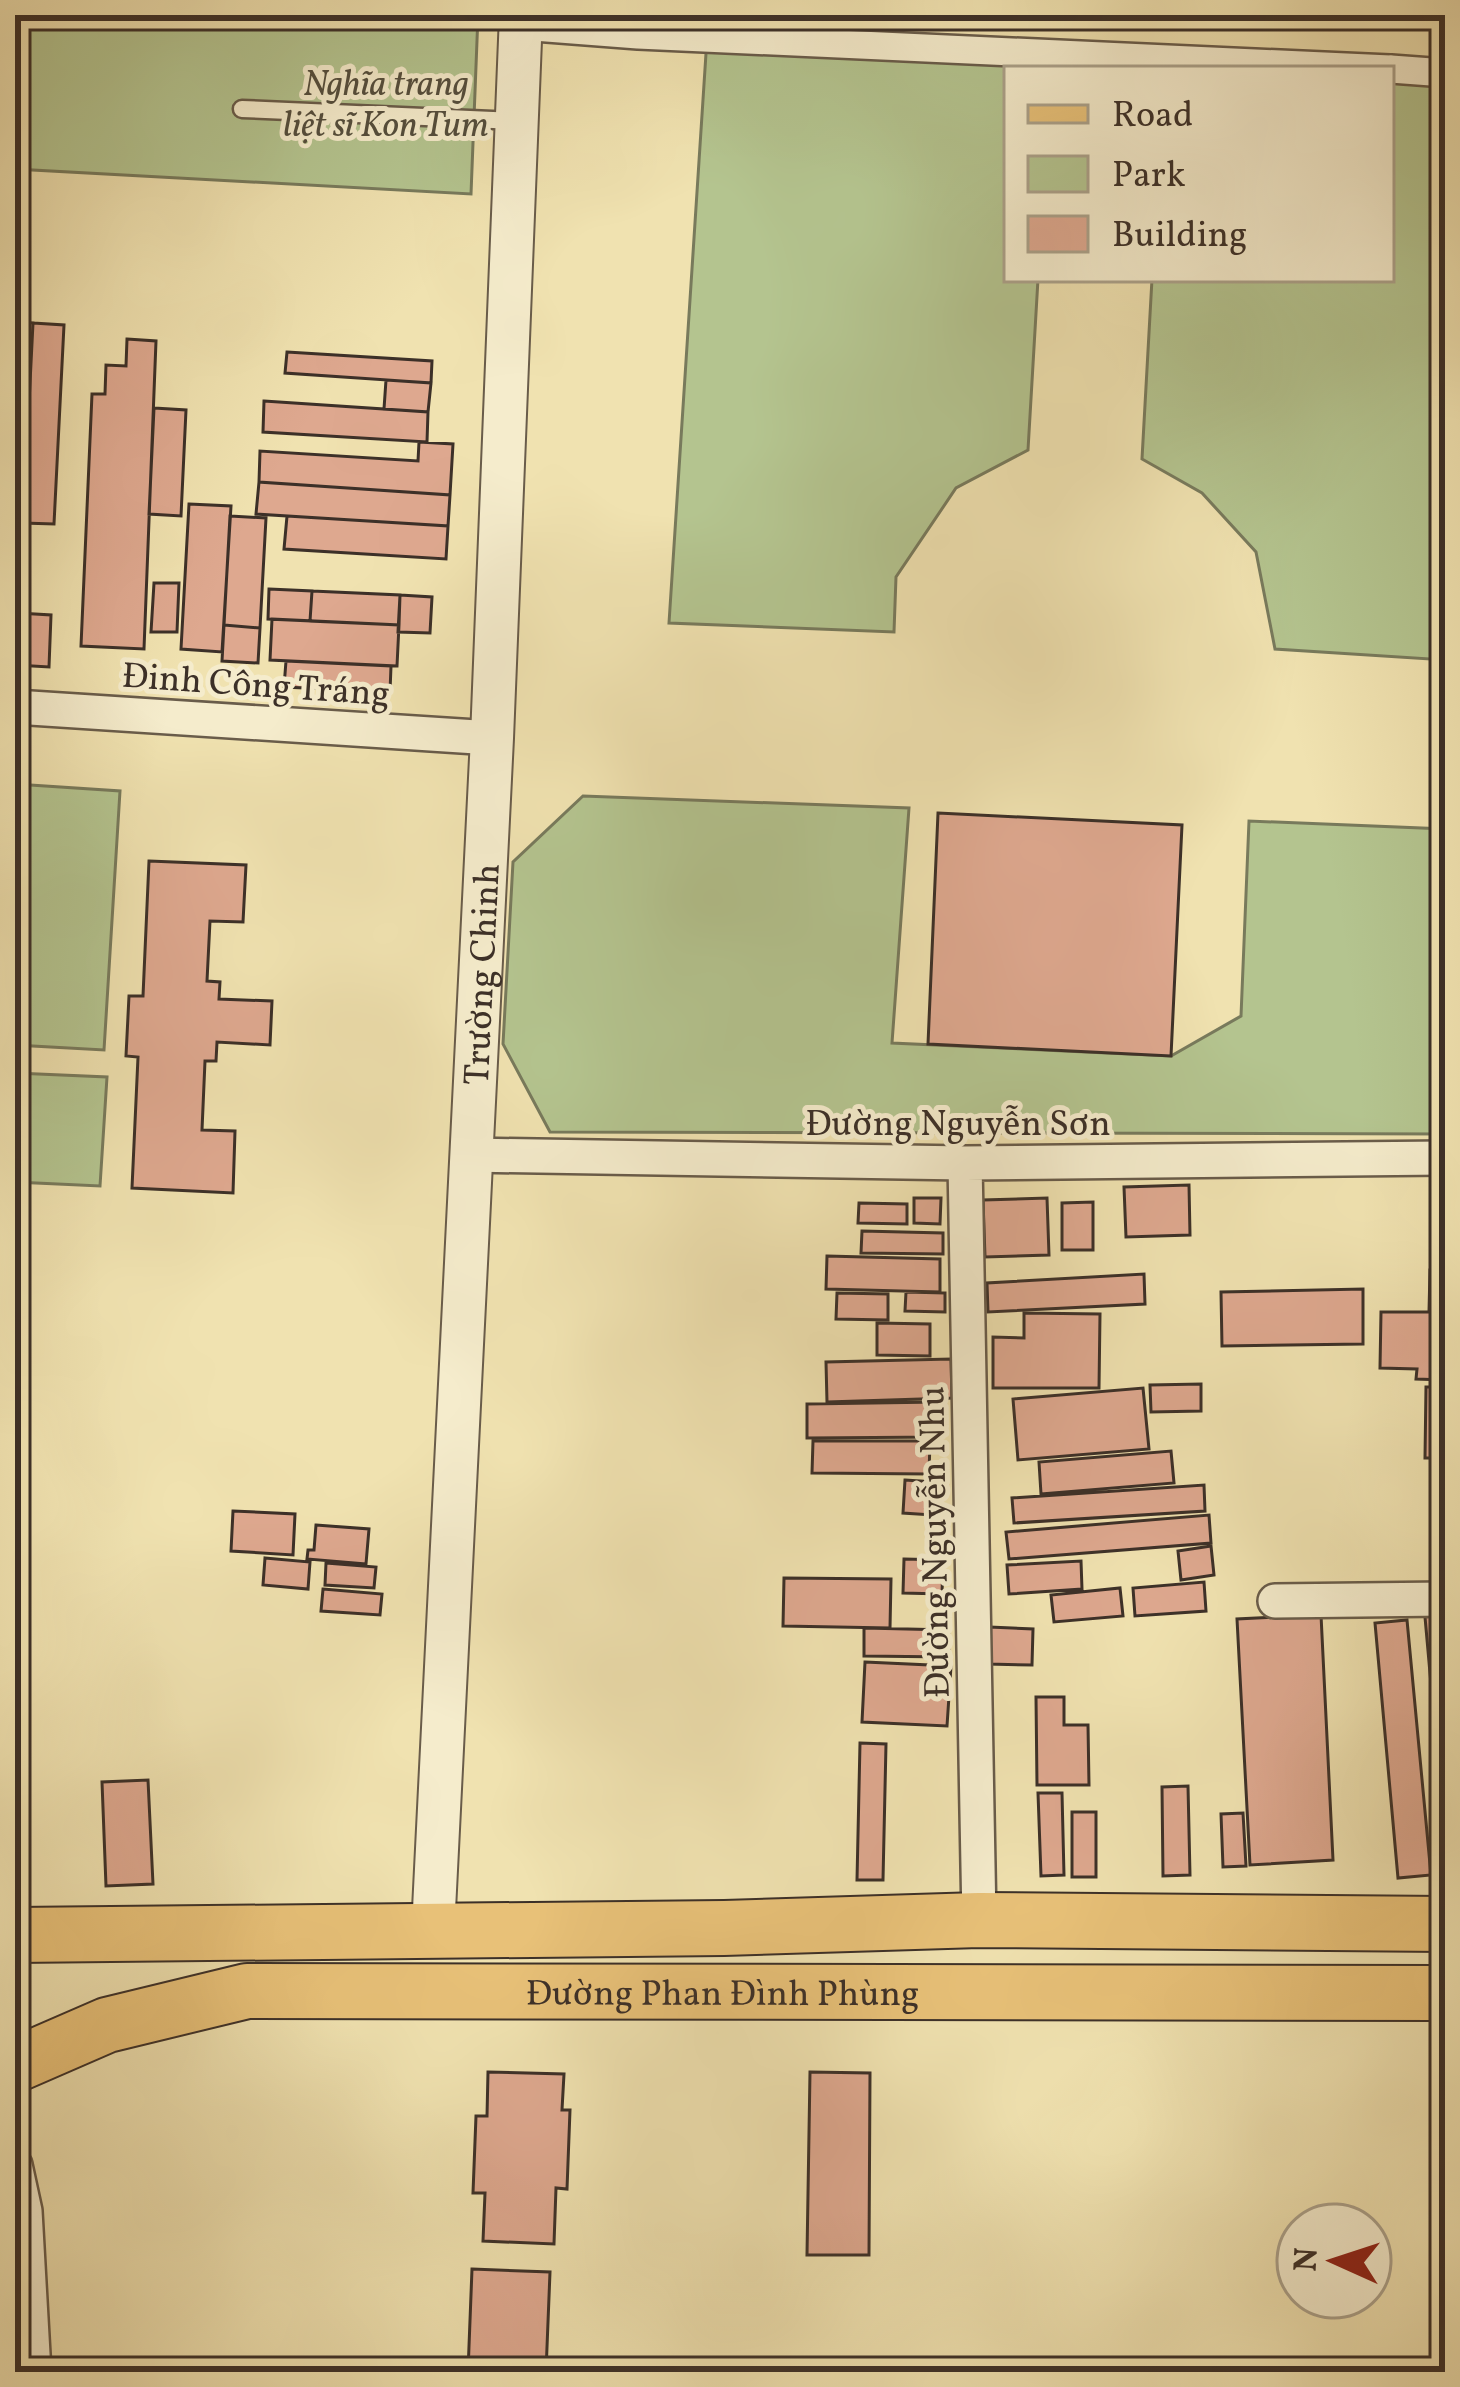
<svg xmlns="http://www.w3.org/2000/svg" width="1460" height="2387" font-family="Vollkorn,serif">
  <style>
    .green { fill: #b4c48f; stroke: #787a5c; stroke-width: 3 }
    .building { fill: #dea88f; stroke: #3c3028; stroke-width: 3 }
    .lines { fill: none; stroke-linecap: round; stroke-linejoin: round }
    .service-casing { stroke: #695c4a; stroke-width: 21 }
    .pedestrian-casing { stroke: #695c4a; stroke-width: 32 }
    .minor-casing { stroke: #695c4a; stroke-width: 38 }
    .tertiary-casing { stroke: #695c4a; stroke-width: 46 }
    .primary-casing { stroke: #3c3028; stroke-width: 58 }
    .service { stroke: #f5eccc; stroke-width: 16 }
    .pedestrian { stroke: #f5eccc; stroke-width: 27 }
    .minor { stroke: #f5eccc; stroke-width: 33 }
    .tertiary { stroke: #f5eccc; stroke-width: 42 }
    .primary { stroke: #e8c178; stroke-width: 54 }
    .labels { text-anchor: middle; stroke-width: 10; stroke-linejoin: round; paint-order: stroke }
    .park-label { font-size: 36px; font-style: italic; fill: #544e3d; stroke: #f5eccc }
    .street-label { font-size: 36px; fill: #3c3028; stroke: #f5eccc }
  </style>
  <rect width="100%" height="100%" fill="#f0e2b0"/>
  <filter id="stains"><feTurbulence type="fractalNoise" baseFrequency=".00167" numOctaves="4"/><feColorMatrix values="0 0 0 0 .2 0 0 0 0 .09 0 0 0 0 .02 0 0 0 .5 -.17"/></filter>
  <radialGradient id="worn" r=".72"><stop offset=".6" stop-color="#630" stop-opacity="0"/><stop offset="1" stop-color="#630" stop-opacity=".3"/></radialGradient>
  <path class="green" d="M15,15H478L471,194L15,169Z
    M707,38L1050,53V69H1007V279H1038L1028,450L956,488L896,577L894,632L669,623Z
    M1391,70L1445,73V660L1275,649L1256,552L1202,493L1142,459L1152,279H1391Z
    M15,784L120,791L104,1050L15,1045Z
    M583,796L909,808L892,1043L1171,1056L1241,1016L1249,821L1445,829V1134L550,1132L503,1044L513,862Z
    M15,1073L107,1077L100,1186L15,1182Z"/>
  <path class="building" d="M15,322L33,323L23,523L15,522Z
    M33,323L64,325L54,524L23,523Z
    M127,339L156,341L144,649L81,646L92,394H105L106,365L126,366Z
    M287,352L432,361L431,383L285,373Z
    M386,380L431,383L428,412L384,409Z
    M264,401L428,412L427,442L263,432Z
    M154,408L186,410L181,516L149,514Z
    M419,442L453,444L450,495L259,482L260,451L418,461Z
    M259,482L450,495L448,526L256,514Z
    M189,504L231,506L222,652L181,649Z
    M230,516L266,518L260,628L224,625Z
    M287,516L448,526L446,559L284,549Z
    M15,537H22L16,665H15Z
    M154,583H179L177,632H151Z
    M269,589L312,591L310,621L268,619Z
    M312,591L400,595L399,625L310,621Z
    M400,595L432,597L430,633L398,632Z
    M18,613L51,615L49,667L16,665Z
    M272,619L399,625L397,666L270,660Z
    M224,625L260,628L258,663L222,661Z
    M286,661L391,666L390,692L284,687Z
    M938,813L1182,825L1171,1056L928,1044Z
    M149,861L246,865L243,922L210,921L207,981L220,982L219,999L272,1001L270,1045L217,1042L216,1061H205L202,1130L235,1131L233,1193L132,1188L138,1057L126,1056L129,996H143Z
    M1189,1185L1190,1235L1126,1237L1124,1187Z
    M914,1198H941L940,1224L914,1223Z
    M1047,1198L1049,1255L985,1257L983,1200Z
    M1093,1202V1250H1062V1203Z
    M859,1203L907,1204V1224L858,1223Z
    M862,1231L943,1233V1254L861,1253Z
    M827,1256L940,1259V1292L826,1289Z
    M1430,1270H1445V1380L1416,1379L1417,1369L1380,1368L1381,1312H1429Z
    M1144,1274L1145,1304L988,1312L987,1283Z
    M1363,1289V1344L1222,1346L1221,1292Z
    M906,1292L945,1293V1312L905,1311Z
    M837,1293L888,1294V1320L836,1319Z
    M1024,1313L1100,1314L1099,1388H993V1337L1024,1338Z
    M877,1323L930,1324V1356L877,1355Z
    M951,1359L952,1398L827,1402L826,1362Z
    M1201,1384V1411L1151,1412L1150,1385Z
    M1426,1387H1445V1458H1425Z
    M1143,1388L1149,1449L1018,1460L1013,1399Z
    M939,1402L940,1437L807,1438V1404Z
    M813,1441H930L929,1474L812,1473Z
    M1171,1451L1174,1483L1041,1494L1039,1462Z
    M905,1480L934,1482L932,1515L903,1513Z
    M1204,1485L1205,1511L1014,1523L1012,1498Z
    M233,1511L295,1514L293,1555L231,1551Z
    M1209,1515L1211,1543L1009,1559L1006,1532Z
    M316,1525L369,1529L366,1564L307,1559L308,1550H314Z
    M1211,1546L1214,1575L1181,1580L1178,1551Z
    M265,1558L310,1562L308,1589L263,1585Z
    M904,1559L943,1560L942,1594L903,1593Z
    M1081,1561L1082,1589L1009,1594L1007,1565Z
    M326,1563L376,1567L374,1588L325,1585Z
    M784,1578L891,1579L890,1628L783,1626Z
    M1204,1582L1206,1611L1135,1616L1133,1588Z
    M1120,1588L1123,1616L1054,1622L1051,1595Z
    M323,1589L382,1594L380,1615L321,1611Z
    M1321,1615L1333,1860L1250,1865L1237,1619Z
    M1445,1615V1728L1435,1729L1425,1617Z
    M1407,1620L1431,1875L1398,1878L1375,1623Z
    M989,1627L1033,1629L1032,1665L988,1664Z
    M864,1628L949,1630V1657L864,1656Z
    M865,1662L951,1666L947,1726L862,1722Z
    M1036,1697H1064V1725H1088L1089,1785H1037Z
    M860,1743L886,1744L883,1880H857Z
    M148,1780L153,1884L106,1886L102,1782Z
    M1188,1786L1190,1875L1163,1876L1162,1787Z
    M1038,1793H1062L1064,1875L1041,1876Z
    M1072,1812H1096V1877H1072Z
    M1243,1813L1246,1866L1223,1867L1221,1814Z
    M488,2072L564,2074L562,2110H570L567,2189L556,2188L554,2244L483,2241L485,2193H473L476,2116H487Z
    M810,2072L870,2073L869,2255H807Z
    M472,2269L550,2272L546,2372H468Z"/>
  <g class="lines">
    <g class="service-casing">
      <path id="service" d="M242,109L517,121"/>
    </g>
    <g class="pedestrian-casing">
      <path id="pedestrian" d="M521,26L638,35L1390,69
        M1391,69L1445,73"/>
    </g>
    <g class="minor-casing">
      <path id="minor" d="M15,707L492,738
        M471,1155L965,1163L1445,1158
        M965,1163L979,1920
        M1275,1601L1445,1599
        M15,2165L25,2211L34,2372"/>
    </g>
    <g class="tertiary-casing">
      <g id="tertiary">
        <path id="s1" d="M433,1930L492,738L521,15"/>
      </g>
    </g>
    <g class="primary-casing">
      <g id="primary">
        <path d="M15,1935L724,1928L979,1920L1445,1924"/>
        <path id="s2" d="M15,2065L107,2025L247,1991L1445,1993"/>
      </g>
    </g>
    <use href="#service" class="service"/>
    <use href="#pedestrian" class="pedestrian"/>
    <use href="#minor" class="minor"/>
    <use href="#tertiary" class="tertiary"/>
    <use href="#primary" class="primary"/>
  </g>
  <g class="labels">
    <g class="park-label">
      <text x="386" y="95">Nghĩa trang<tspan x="386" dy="41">liệt sĩ Kon Tum</tspan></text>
    </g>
    <g class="street-label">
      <text transform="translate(256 683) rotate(4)" y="13">Đinh Công Tráng</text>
      <text dy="13" stroke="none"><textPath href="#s1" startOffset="957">Trường Chinh</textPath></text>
      <text x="958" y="1135">Đường Nguyễn Sơn</text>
      <text transform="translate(933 1542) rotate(-91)" y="13">Đường Nguyễn Nhu</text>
      <text dy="13" stroke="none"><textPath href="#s2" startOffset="720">Đường Phan Đình Phùng</textPath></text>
    </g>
  </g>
  <rect width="1460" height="2387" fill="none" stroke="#f0e2b0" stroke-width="60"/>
  <rect x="18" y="18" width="1424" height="2351" fill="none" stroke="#3c3028" stroke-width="6"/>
  <rect x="30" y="30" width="1400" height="2327" fill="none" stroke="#3c3028" stroke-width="3"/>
  <rect x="1004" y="66" width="390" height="216" fill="#f5eccc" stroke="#aba18a" stroke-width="3"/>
  <rect x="1028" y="105" width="60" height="18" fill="#e8c178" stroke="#aba18a" stroke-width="3"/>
  <text x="1112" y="126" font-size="36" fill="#3c3028">Road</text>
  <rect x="1028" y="156" width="60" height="36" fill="#b4c48f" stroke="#aba18a" stroke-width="3"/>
  <text x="1112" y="186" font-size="36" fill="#3c3028">Park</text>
  <rect x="1028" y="216" width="60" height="36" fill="#dea88f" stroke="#aba18a" stroke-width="3"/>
  <text x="1112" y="246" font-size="36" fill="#3c3028">Building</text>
  <g transform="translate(1334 2261) rotate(273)"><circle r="57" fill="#f5eccc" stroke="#aba18a" stroke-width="3"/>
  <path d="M0-9L21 45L0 30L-21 45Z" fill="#8f2418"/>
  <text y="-18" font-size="33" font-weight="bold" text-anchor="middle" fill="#3c3028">N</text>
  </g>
  <rect width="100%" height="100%" filter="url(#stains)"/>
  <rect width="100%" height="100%" fill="url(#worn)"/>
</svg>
